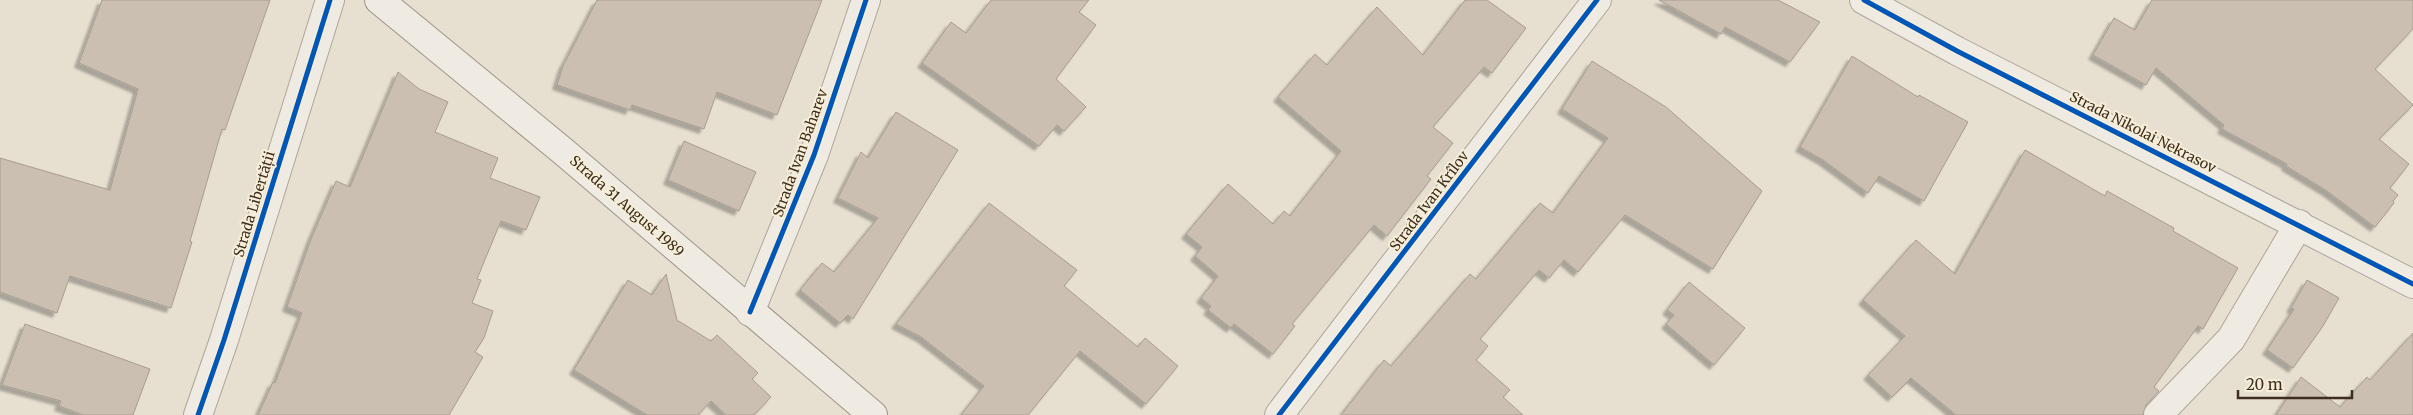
<svg xmlns="http://www.w3.org/2000/svg" width="2413" height="415" font-family="Merriweather,serif">
  <style>
    .building { fill: #cbbfb2; stroke: #a89c90; filter: url(#shadow) }
    .lines { fill: none; stroke-linecap: round; stroke-linejoin: round }
    .street-casing { stroke: #ada599; stroke-width: 30 }
    .secondary-casing { stroke: #9c958a; stroke-width: 30 }
    .street { stroke: #efebe3; stroke-width: 28 }
    .secondary { stroke: #efebe3; stroke-width: 28 }
    .cycleway-casing { stroke: #f7eed8; stroke-width: 8 }
    .cycleway { stroke: #0057b8; stroke-width: 5 }
    .labels { text-anchor: middle; stroke-width: 4; stroke-linejoin: round; paint-order: stroke }
    .street-label { font-size: 14px; fill: #3d2e20; stroke: #f7eed8 }
  </style>
  <defs>
    <filter id="shadow"><feDropShadow dx="-4.5" dy="4.5" stdDeviation="1" flood-color="#0004"/></filter>
  </defs>
  <rect width="100%" height="100%" fill="#e7e0d1"/>
  <path class="building" d="M102,0H270L225,130L222,129L190,241L192,242L171,308L70,276L57,313L0,292V158L110,190L138,89L79,63Z
    M597,0H822L777,115L717,92L704,129L632,105L630,110L557,85L563,66Z
    M991,0H1089L1079,12L1096,25L1056,79L1086,107L1064,131L1057,125L1039,146L922,63L951,22L966,33Z
    M1465,0H1487L1526,28L1492,73L1484,67L1433,127L1453,143L1427,176L1431,179L1387,236L1374,225L1292,324L1295,326L1273,354L1234,324L1231,328L1208,310L1211,306L1201,298L1218,276L1195,256L1202,247L1186,234L1228,184L1273,224L1284,211L1290,216L1341,151L1278,97L1315,54L1327,65L1377,7L1423,55Z
    M1659,0H1778L1820,22L1790,62L1725,27L1721,34Z
    M2152,0H2413V29L2375,69L2413,105L2379,139L2409,164L2390,188L2398,195L2393,201L2394,203L2375,227L2327,191L2286,166L2287,164L2222,129L2224,125L2156,68L2146,85L2093,55L2114,18L2135,30Z
    M1852,56L1918,97L1919,95L1968,122L1924,201L1879,176L1868,193L1823,160L1800,147Z
    M1592,61L1666,107L1762,191L1713,269L1625,215L1578,272L1564,260L1549,278L1539,270L1480,339L1488,346L1476,360L1510,390L1503,397L1523,415H1341L1384,360L1391,366L1470,274L1476,279L1540,203L1553,213L1608,138L1562,109Z
    M398,72L419,89L448,102L435,132L498,158L490,178L540,197L526,230L501,221L477,279L481,280L472,303L493,311L484,338L475,352L483,357L449,415H258L273,382L275,383L302,313L287,307L311,239L336,181L350,187Z
    M896,112L958,150L853,319L848,315L840,323L800,290L822,263L834,272L878,218L838,198L861,152L868,158Z
    M684,141L756,172L739,211L668,180Z
    M2025,150L2105,196L2107,191L2174,228L2173,231L2238,268L2203,329L2198,326L2154,387L2159,391L2146,405L2143,415H1956L1911,378L1892,397L1868,375L1905,336L1863,300L1916,240L1955,274Z
    M989,203L1077,270L1064,286L1138,347L1145,338L1178,366L1146,404L1080,351L1028,415H961L984,386L921,337L896,324Z
    M666,274L677,320L711,341L717,335L758,373L752,379L771,397L754,415H726L711,401L698,415H647L574,370L628,280L652,295Z
    M2307,280L2339,298L2323,326L2293,368L2267,350L2294,309L2291,308Z
    M1689,282L1745,328L1714,365L1666,324L1674,315L1667,310Z
    M25,324L150,369L133,415H83L59,406L61,401L2,385Z
    M2413,333V415H2276L2301,377L2340,407L2367,377L2370,380Z"/>
  <g class="lines">
    <g class="street-casing">
      <path id="street" d="M1864,0L1957,51L2413,284
        M750,312L814,155L866,0
        M198,415L224,340L330,0
        M1279,415L1597,0
        M2158,415L2231,339L2299,224"/>
    </g>
    <g class="secondary-casing">
      <path id="secondary" d="M379,0L564,152L873,415"/>
    </g>
    <use href="#street" class="street"/>
    <use href="#secondary" class="secondary"/>
    <g class="cycleway-casing">
      <path id="cycleway" d="M1864,0L1957,51L2413,284
        M750,312L814,155L866,0
        M198,415L224,340L330,0
        M1279,415L1597,0"/>
    </g>
    <use href="#cycleway" class="cycleway"/>
  </g>
  <g class="labels">
    <g class="street-label">
      <text transform="translate(2143 132) rotate(27)" y="5">Strada Nikolai Nekrasov</text>
      <text transform="translate(800 153) rotate(-70)" y="5">Strada Ivan Baharev</text>
      <text transform="translate(1429 201) rotate(-53)" y="5">Strada Ivan Krîlov</text>
      <text transform="translate(254 204) rotate(-73)" y="5">Strada Libertății</text>
      <text transform="translate(627 206) rotate(41)" y="5">Strada 31 August 1989</text>
    </g>
  </g>
  <path d="M2238 390v8h114v-8" fill="none" stroke="#3d2e20" stroke-width="2.5"/>
  <text x="2246" y="390" font-size="15" fill="#3d2e20" stroke="#f7eed8" stroke-width="4" paint-order="stroke">20 m</text>
</svg>
